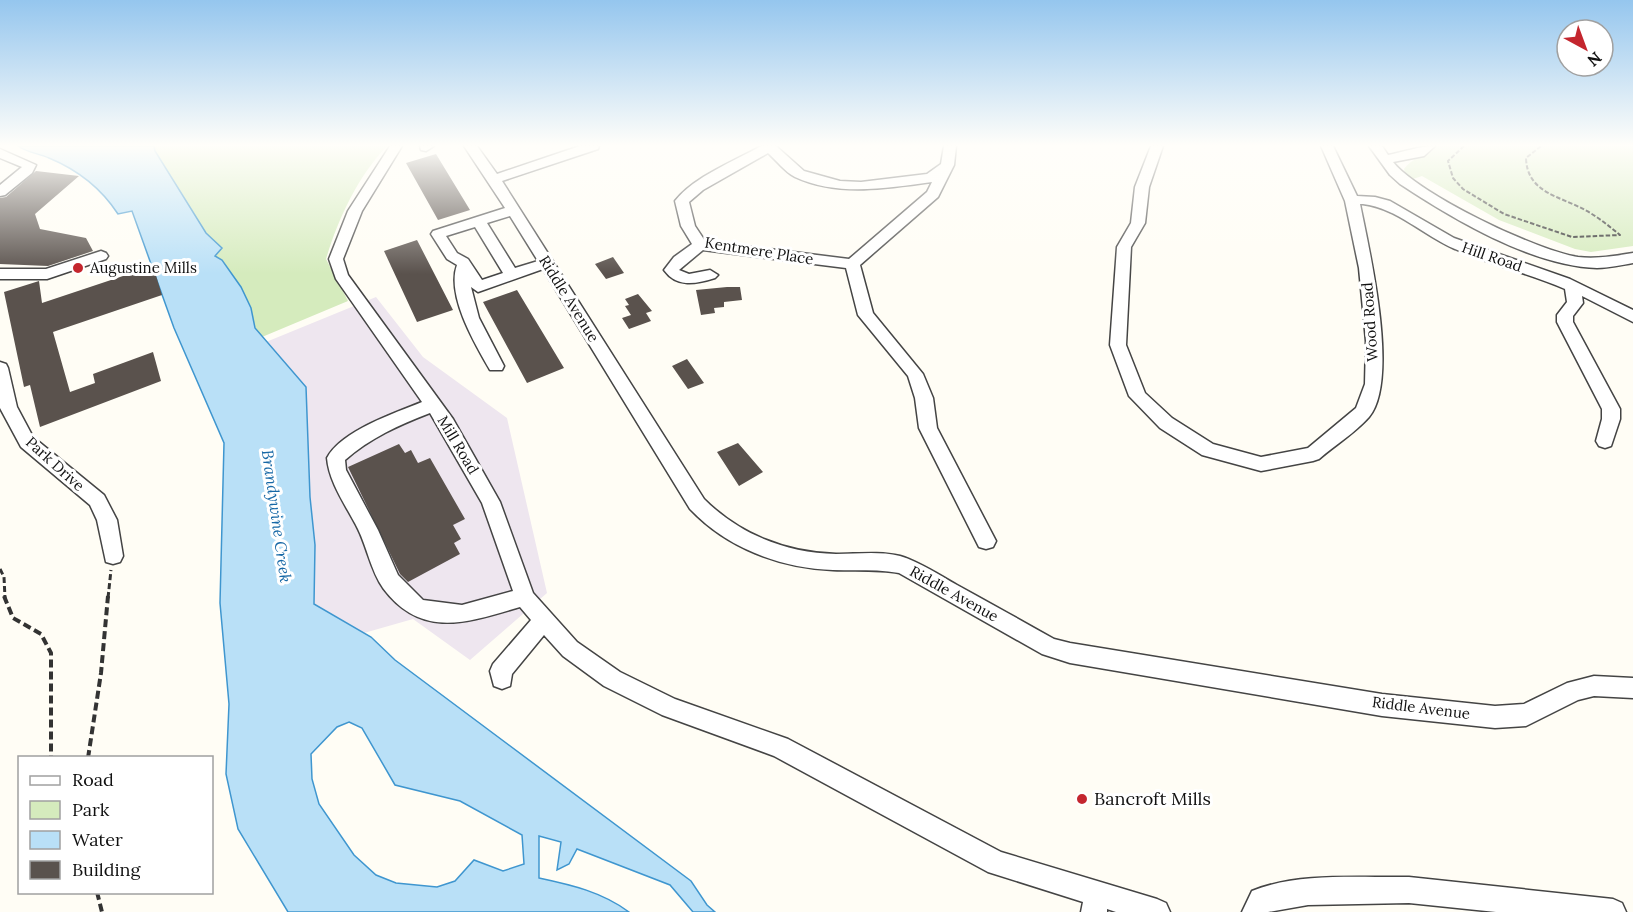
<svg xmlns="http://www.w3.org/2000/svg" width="1633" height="912" font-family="Lora,serif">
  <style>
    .industrial { fill: #eee6ef }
    .green { fill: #d5ebbd }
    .water { fill: #b9e0f7; stroke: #3f96cf; stroke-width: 1.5; fill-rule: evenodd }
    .building { fill: #5a524d }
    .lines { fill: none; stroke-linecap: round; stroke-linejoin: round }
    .minor-casing { stroke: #444; stroke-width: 3 }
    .path-far2 { stroke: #333; stroke-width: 2; stroke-dasharray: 4.5 2; stroke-linecap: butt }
    .path-far1 { stroke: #333; stroke-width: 3; stroke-dasharray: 6 3; stroke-linecap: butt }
    .path { stroke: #333; stroke-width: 4; stroke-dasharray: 8 4; stroke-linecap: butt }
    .minor { fill: #fff; fill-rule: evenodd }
    .poi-dot { fill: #c4262e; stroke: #fff; stroke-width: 2 }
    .labels { text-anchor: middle; stroke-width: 6; stroke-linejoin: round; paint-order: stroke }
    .street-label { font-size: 15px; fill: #111; stroke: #fff }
    .poi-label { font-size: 15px; fill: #111; stroke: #fff; text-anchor: start }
    .water-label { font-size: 16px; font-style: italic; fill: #1768a6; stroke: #fff }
    .near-poi-label { font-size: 18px; fill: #111; stroke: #fff; text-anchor: start }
  </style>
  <rect width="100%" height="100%" fill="#fffdf5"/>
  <path class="industrial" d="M376,297L423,357L507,418L547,593L470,660L413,619L364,633L314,603L315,545L310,497L306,387L266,342Z"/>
  <path class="green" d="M154,146H387C358,176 338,219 326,259L348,301L262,337L255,327L251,308L215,256L222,248L206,233L155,151Z
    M1437,146H1633V246L1591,252L1575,249L1499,220L1422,176L1413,179L1405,173L1404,169C1411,159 1426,154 1437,146Z"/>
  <path class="water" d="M18,146H154L155,151L206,233L222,248L215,256L222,260L241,287L251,308L255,328L306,387L310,497L315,545L314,604L371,637L395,660L691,881L707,905L715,912H693L670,885L577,849L569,864L557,870L561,842L539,836V878C572,885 602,892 629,912H288L238,829L226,774L229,704L220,603L224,443L174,328L132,211L118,214C101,188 78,170 49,158C38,153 28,153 18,146ZM349,722L362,728L395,785L460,801L522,835L524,864L503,871L474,860L455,881L437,887L396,883L376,875L354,855L319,804L312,779L311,754L337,727Z"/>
  <path class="building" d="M436,154L470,210L438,220L406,163Z
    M36,171L79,176L35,214L40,229L86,238L93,251L48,266L0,264V198L6,197Z
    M417,240L453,310L417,322L384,251Z
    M613,257L624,273L606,279L595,264Z
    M153,266L162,295L53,332L70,392L95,383L93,374L153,352L161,381L40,427L30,385L24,387L4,292L39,281L42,303Z
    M727,287H740L742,300L724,302V307L714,308L715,313L701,315L696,290Z
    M517,290L564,368L527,383L483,302Z
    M638,294L652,311L646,313L651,321L629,329L622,318L631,315L625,306L629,305L625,299Z
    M687,359L704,383L688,389L672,366Z
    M738,443L763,472L739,486L717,452Z
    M399,444L405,453L411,450L418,463L430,458L465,519L453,525L461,539L454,543L460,554L408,582L400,574L348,467Z"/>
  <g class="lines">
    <g class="minor-casing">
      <path id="minor" d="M390,146H402L362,211L343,259L348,275L453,419L500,502L533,593L577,642L620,672L675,699L788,739L1001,852L1157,899L1166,903L1170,912H1116L1107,909V912H1081L1083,902L988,872L774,756L662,715L604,686L563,656L544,635L512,674L510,686L502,689L494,686L490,671L493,664L531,620L520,607C468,622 422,640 383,588C371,571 367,547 358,529C347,507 329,483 327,458C341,431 395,413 422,402L336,279L329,259L348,211ZM430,413L482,503L513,591L462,605L423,600L398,575L378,530L346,470L345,460C370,438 399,425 430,413Z
        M420,146H434L426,151L421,150Z
        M464,146H477L497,174L580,146H599L598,149L502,181L704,499C739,534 786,553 836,554C857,554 879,551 900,556C920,562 939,575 957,585C990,603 1022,621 1054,639L1070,643L1382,694L1495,706L1524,704L1567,683L1594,676L1633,678V698L1594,696L1578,700L1526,726L1495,728L1382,716L1070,663L1042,654L899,573C877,569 855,571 833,570C780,568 727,548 690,509L543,269L478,292L471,287L479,318L504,366L502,370H490C475,344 446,295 457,265L447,259L431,234L433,231L505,208ZM510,216L538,261L515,268L487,223ZM475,227L503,273L482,280L468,259L457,253L446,236Z
        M761,146H776L804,171L840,181L861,182L927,174L941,164L944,146H956L954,165L938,197L860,265L873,313L923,374L933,398L937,428L996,541L993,547L986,549L979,547L919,428L915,398L908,376L858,315L846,268L703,250L679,270L689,274L710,270L718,275L715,278C696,284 677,288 664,270L674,257L692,244L681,226L675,201C695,176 733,162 761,146ZM768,153C776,160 785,172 795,177C838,197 888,188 932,182L927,192L849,259L705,241L695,226L689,202L703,190Z
        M1151,146H1163L1149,187L1145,223L1131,247L1126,345L1145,393L1172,418L1213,444L1261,457L1308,448L1356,408L1365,384L1366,341L1359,268L1345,201L1321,146H1333L1357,196L1375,197L1390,201L1454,238L1570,279L1633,310V322L1582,296L1583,303L1573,316V322L1620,409V419L1611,446L1605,448L1599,446L1596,441L1602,419V409L1557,322V315L1567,302L1565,289C1529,273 1490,265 1455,249C1424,236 1397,208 1363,204H1360C1369,249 1400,380 1369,417C1355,433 1335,445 1319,459L1313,461L1261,471L1202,455L1160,428L1129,396L1110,345L1117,247L1131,223L1135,187Z
        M1369,146H1382L1388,155C1404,152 1419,146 1435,146L1424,156L1393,162C1418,194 1537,251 1578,257C1597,259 1615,256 1633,253V263C1621,265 1609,268 1597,268C1532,266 1453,219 1400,184L1390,175Z
        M0,149L36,165L32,173L5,195L0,196V185L22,167L0,158Z
        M101,251L106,253L108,256L106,259L47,279H0V269H46Z
        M0,362L6,364L8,368L17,407L33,437L104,495L117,520L123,556L120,562L113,564L106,562L97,520L90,505L21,447L0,408Z
        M1409,877L1613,899L1622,903L1626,912H1496L1409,903L1308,905L1268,912H1242L1252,891C1297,872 1361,878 1409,877Z"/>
    </g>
    <path class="path-far2" d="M1464,146L1448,161L1453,178L1463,189L1504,214L1572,237L1620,235C1609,226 1598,217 1585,210C1560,196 1527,193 1526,158L1541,146"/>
    <path class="path-far1" d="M0,569L4,577L5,598
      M108,598L111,570"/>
    <path class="path" d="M4,596L13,618L41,634L51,653V758
      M88,758L101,673L108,596
      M97,892L102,912"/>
    <use href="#minor" class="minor"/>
  </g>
  <linearGradient id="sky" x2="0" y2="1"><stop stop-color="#95c6ee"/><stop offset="0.53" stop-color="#fffefa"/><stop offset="1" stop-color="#fffefa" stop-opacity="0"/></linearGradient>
  <rect width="1633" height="274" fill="url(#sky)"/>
  <g class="poi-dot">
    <circle cx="78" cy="268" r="6"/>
    <circle cx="1082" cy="799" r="6"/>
  </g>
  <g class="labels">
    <g class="street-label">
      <text transform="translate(759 251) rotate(9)" y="5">Kentmere Place</text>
      <text transform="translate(1492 257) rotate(19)" y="5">Hill Road</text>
      <text transform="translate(569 299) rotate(58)" y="5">Riddle Avenue</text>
      <text transform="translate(1370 322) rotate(-94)" y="5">Wood Road</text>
      <text transform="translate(458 445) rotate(59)" y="5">Mill Road</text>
      <text transform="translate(55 464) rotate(42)" y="5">Park Drive</text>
      <text transform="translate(954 594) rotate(29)" y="5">Riddle Avenue</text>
      <text transform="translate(1421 708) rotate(7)" y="5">Riddle Avenue</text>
    </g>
    <g class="poi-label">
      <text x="90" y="273">Augustine Mills</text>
    </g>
    <g class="water-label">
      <text transform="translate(277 516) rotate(82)" y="6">Brandywine Creek</text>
    </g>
    <g class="near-poi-label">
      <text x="1094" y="805">Bancroft Mills</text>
    </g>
  </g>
  <rect x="18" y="756" width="195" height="138" fill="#ffffff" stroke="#a0a0a0" stroke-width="1.5"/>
  <rect x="30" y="776" width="30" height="9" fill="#ffffff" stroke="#a0a0a0" stroke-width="1.5"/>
  <text x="72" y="786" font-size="18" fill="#111111">Road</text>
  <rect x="30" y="801" width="30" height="18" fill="#d5ebbd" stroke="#a0a0a0" stroke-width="1.5"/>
  <text x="72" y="816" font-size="18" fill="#111111">Park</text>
  <rect x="30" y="831" width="30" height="18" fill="#b9e0f7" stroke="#a0a0a0" stroke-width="1.5"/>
  <text x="72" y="846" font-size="18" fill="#111111">Water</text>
  <rect x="30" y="861" width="30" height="18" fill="#5a524d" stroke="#a0a0a0" stroke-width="1.5"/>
  <text x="72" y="876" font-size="18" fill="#111111">Building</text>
  <g transform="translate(1585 48) rotate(139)"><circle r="28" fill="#ffffff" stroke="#a0a0a0" stroke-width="1.5"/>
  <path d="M0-4.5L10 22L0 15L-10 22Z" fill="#c4262e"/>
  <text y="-9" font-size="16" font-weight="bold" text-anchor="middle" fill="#111111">N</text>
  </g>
</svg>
